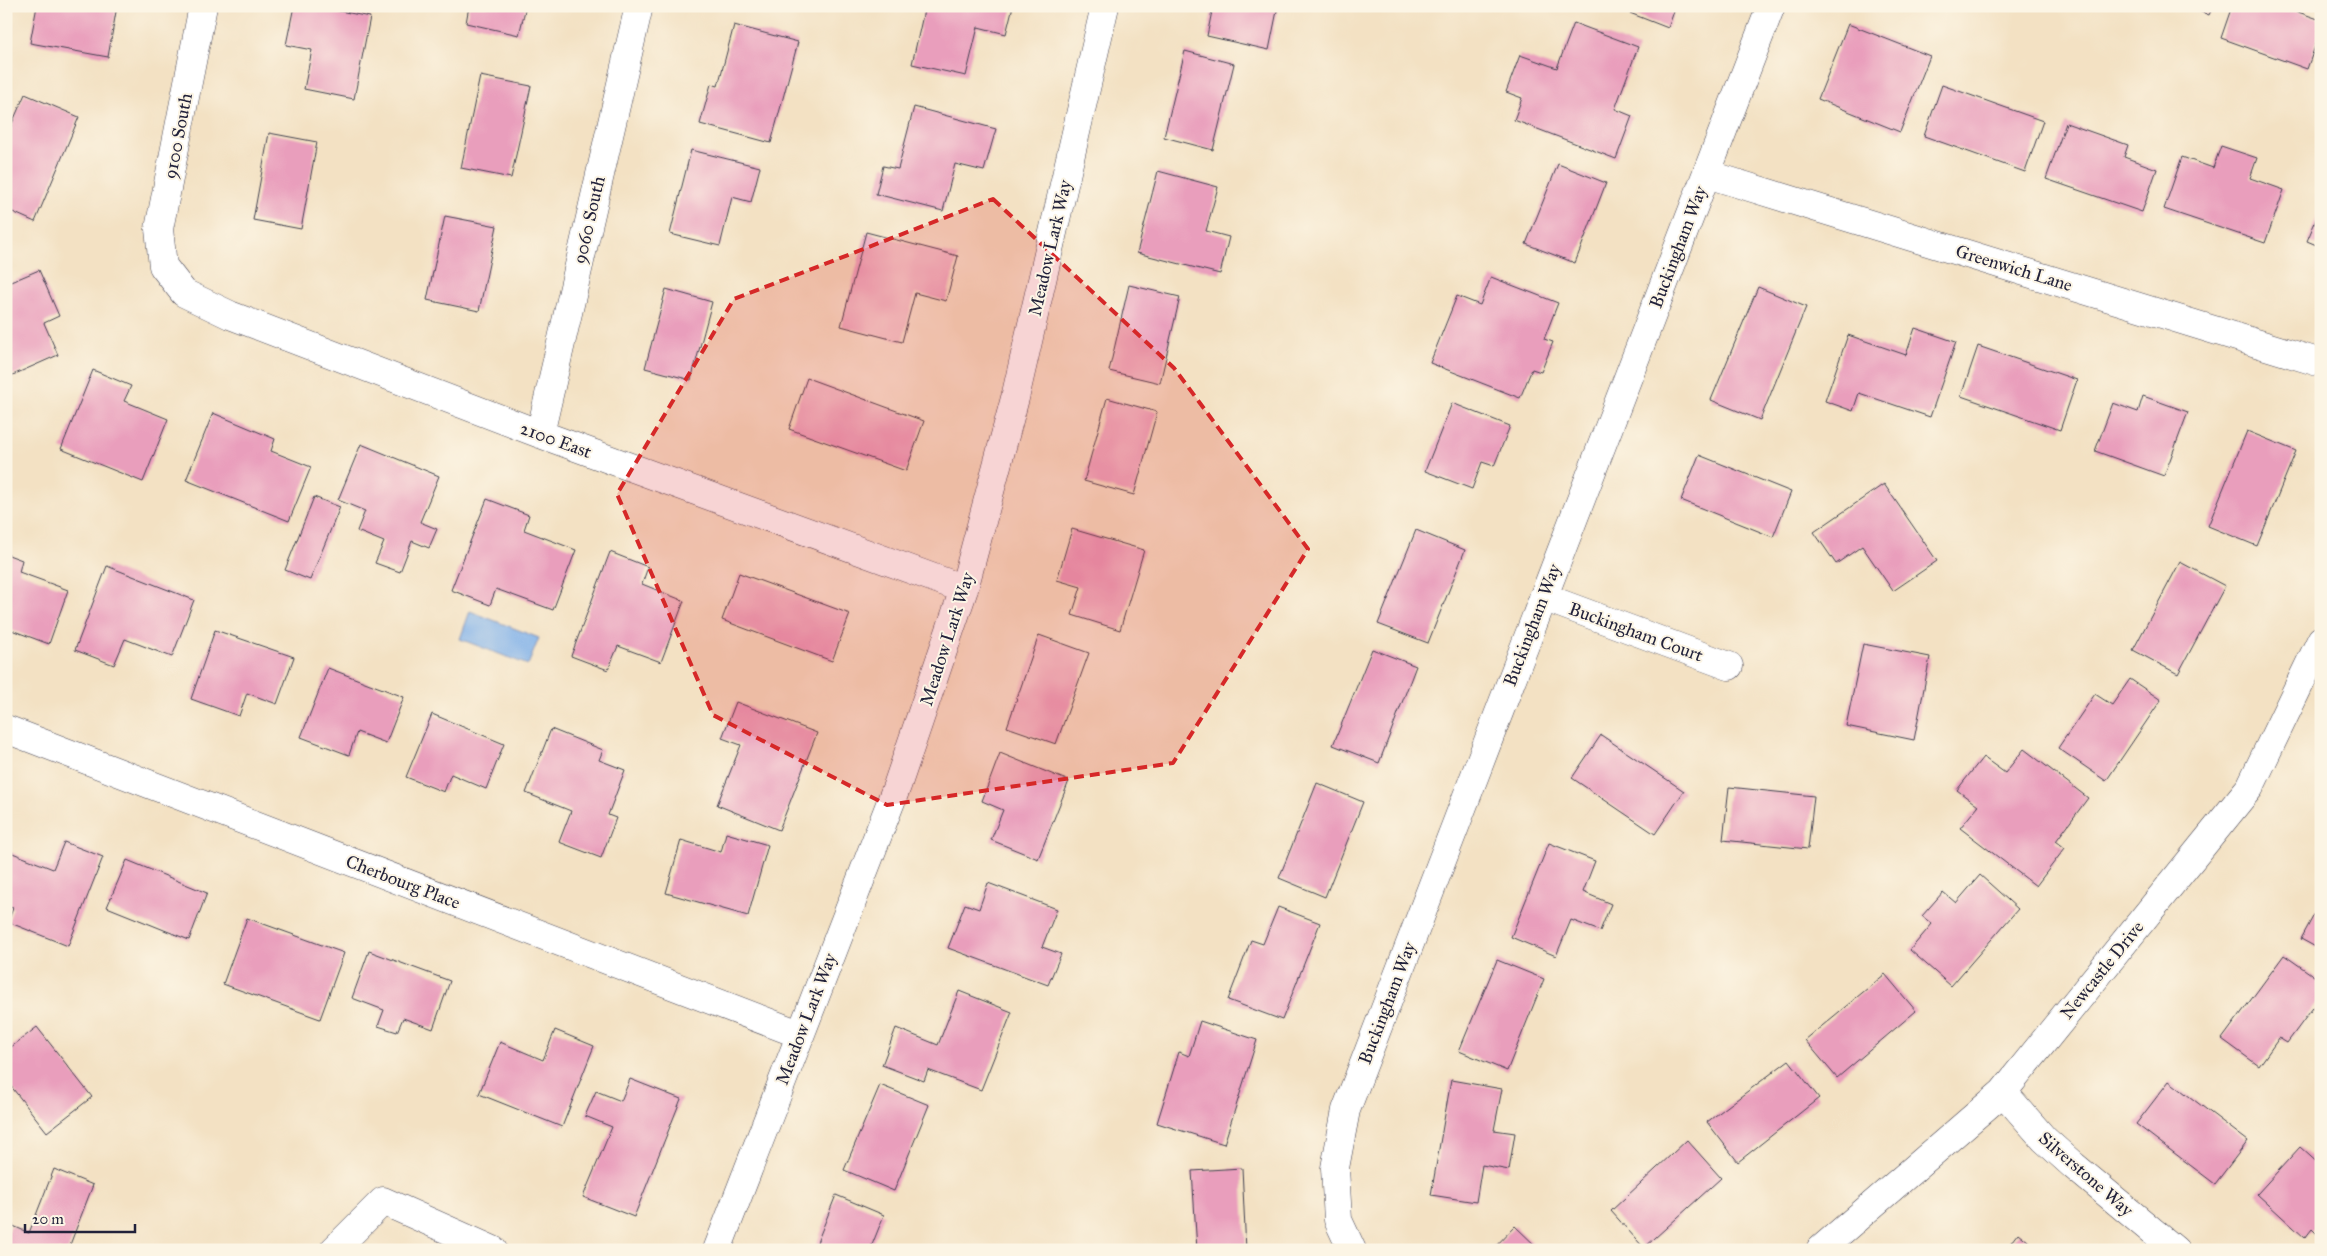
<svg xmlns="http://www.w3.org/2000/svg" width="2327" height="1256" font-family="'IM FELL Great Primer',serif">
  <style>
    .water { fill: #7dafe9; stroke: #506892 }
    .building { fill: #e99ebc }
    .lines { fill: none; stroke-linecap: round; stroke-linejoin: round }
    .minor-casing { stroke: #413f4f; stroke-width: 29 }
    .minor { stroke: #fff; stroke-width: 28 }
    .marked { fill: #d62828; fill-opacity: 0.2; stroke: #d62828; stroke-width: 4; stroke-dasharray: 10 6; stroke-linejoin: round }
    .labels { text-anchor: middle; stroke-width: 4; stroke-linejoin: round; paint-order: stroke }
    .street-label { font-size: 18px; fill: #22223b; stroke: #fcf5e5 }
  </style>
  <rect width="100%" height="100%" fill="#fcf5e5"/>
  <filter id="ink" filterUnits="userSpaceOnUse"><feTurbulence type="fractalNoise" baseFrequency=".02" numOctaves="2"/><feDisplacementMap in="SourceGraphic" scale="10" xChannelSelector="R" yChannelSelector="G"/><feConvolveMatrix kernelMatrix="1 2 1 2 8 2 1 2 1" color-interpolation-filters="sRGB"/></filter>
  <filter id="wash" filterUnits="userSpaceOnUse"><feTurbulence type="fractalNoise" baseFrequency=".0096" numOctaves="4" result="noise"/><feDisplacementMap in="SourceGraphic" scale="20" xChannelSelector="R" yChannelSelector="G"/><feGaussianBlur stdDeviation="1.12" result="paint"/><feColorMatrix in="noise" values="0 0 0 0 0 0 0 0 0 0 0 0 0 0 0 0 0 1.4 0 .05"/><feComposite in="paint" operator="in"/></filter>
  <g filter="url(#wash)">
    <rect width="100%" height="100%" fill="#f3e1c3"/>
    <path class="water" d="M470,611L539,638L528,665L460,639Z"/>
    <g id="blocks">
      <path class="building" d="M37,6H117L108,57L30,43Z
        M294,6H314L370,17L354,99L304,89L312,50L286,45Z
        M469,6H526L519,35L466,23Z
        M925,6H1013L1006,34L978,27L966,76L912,64Z
        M1213,6H1278L1269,50L1207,36Z
        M1612,6H1676L1668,28Z
        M2187,6H2213L2209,15Z
        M2232,6H2281L2321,20V30L2307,69L2221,38Z
        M1574,23L1638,47L1615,109L1632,116L1616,159L1514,120L1522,98L1506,92L1520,55L1557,68Z
        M1848,24L1930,56L1900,132L1818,99Z
        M734,25L798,42L771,143L700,124L711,84L718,86Z
        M1185,51L1234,64L1213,150L1164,137Z
        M480,76L531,86L511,178L461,168Z
        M1942,85L2043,121L2025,172L1924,136Z
        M25,94L79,117L35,222L6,209V137Z
        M914,107L996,129L984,171L955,164L943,211L876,194L883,166L898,169Z
        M2066,123L2128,145L2124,157L2157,169L2142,212L2046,179Z
        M269,133L317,142L301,229L253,220Z
        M2221,146L2257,158L2250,178L2284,190L2265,243L2164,209L2182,157L2213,168Z
        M691,150L760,167L751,202L732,197L720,246L670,234Z
        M1558,164L1606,183L1575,263L1526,244Z
        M1158,171L1218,187L1206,231L1229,237L1220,274L1137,253Z
        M2321,208V247L2307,241Z
        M445,216L497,226L479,311L427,300Z
        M866,232L958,256L946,301L915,293L902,342L841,326Z
        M39,270L59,316L44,323L58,355L6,378V284Z
        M1491,277L1558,303L1544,339L1553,342L1541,372L1532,369L1520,398L1430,363L1457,296L1480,305Z
        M1129,285L1180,297L1160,383L1109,371Z
        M1758,287L1806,307L1760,420L1711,400Z
        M666,289L712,302L691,380L645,368Z
        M1915,328L1956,342L1930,417L1859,393L1853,411L1825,401L1848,335L1906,355Z
        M1978,346L2077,380L2060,430L1961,396Z
        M93,370L131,386L124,401L168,419L143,482L61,449Z
        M807,378L924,421L906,471L789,429Z
        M2143,396L2188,412L2164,476L2095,451L2113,403L2138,412Z
        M1107,398L1157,412L1134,495L1084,481Z
        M1452,403L1510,426L1494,466L1482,462L1472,489L1425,471Z
        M213,413L275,439L271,451L311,467L289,521L186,480Z
        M2247,431L2296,451L2257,546L2208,526Z
        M361,444L439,476L420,522L437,529L429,548L412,541L400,572L375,563L384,542L357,531L365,511L338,500Z
        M1699,455L1791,492L1773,537L1681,500Z
        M1884,484L1937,561L1893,591L1862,546L1836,564L1814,532Z
        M314,497L340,507L310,580L285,570Z
        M487,499L529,515L524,530L576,550L553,610L496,589L490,605L451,590Z
        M1072,529L1144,550L1120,630L1072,615L1081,587L1057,580Z
        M1416,530L1465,550L1428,643L1378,624Z
        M610,552L648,567L642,584L684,601L661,662L618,646L608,670L571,656Z
        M6,554L22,560L19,572L68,590L49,644L6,628Z
        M2180,562L2225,586L2178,674L2133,650Z
        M107,566L194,600L172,657L125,639L114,665L75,650Z
        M739,573L850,614L832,661L722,620Z
        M215,630L294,657L277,704L247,693L239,716L191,699Z
        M1039,635L1089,653L1056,744L1007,727Z
        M1863,644L1930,657L1914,740L1846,726Z
        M1372,649L1416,666L1379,763L1333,745Z
        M328,668L404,697L386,743L357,732L349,755L301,737Z
        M2130,679L2161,700L2106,781L2058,748L2095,694L2112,705Z
        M736,702L817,733L779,830L717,805L741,745L722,738Z
        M432,714L504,744L486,789L451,774L444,792L406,777Z
        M551,729L603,750L599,760L625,770L608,815L616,818L601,858L559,842L571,811L526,793Z
        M1601,735L1684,791L1655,834L1572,778Z
        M2024,749L2088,798L2056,841L2065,848L2036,886L1960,828L1978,806L1957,790L1983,757L2005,773Z
        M1000,753L1069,781L1038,859L991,840L1003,810L982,801Z
        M1317,783L1363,802L1325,897L1279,878Z
        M1729,787L1814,796L1808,849L1723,840Z
        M726,833L768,845L748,916L666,893L681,840L721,852Z
        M64,842L103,857L68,946L8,922L13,908L6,906V862L10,852L53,869Z
        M1549,843L1595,861L1583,892L1611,904L1600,931L1571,920L1556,956L1511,937Z
        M127,860L207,893L189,940L107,907Z
        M1980,875L2018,909L1951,986L1910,950L1932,924L1922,916L1943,892L1956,903Z
        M988,883L1057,909L1042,947L1061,954L1048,985L948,948L965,904L979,909Z
        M2321,902V950L2301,939Z
        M1278,907L1320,923L1282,1020L1228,1000L1251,940L1263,944Z
        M247,918L344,953L320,1019L223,984Z
        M369,951L450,981L433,1029L403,1018L397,1032L378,1026L384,1010L352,998Z
        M2284,955L2321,981V997L2287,1043L2279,1038L2259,1066L2222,1039Z
        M1497,960L1544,979L1507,1071L1459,1051Z
        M1885,974L1916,1011L1837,1078L1805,1040Z
        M959,991L1012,1012L981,1090L928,1070L924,1081L882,1065L896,1028L938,1045Z
        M1200,1021L1257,1040L1224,1144L1157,1123L1179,1052L1189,1056Z
        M37,1027L92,1097L47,1132L6,1080V1051Z
        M555,1030L594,1046L562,1127L479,1094L500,1042L543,1060Z
        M1789,1060L1819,1098L1738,1162L1707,1122Z
        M630,1079L681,1099L634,1217L583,1197L612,1127L585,1116L596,1091L621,1101Z
        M1451,1080L1502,1089L1494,1130L1515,1133L1509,1170L1482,1165L1476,1202L1431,1195Z
        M2169,1081L2248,1141L2215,1184L2136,1124Z
        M880,1085L929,1105L894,1191L844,1170Z
        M1687,1140L1721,1178L1644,1248L1611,1211Z
        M2300,1147L2321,1166V1238L2312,1229L2305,1238L2257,1194Z
        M1242,1168L1246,1250H1197L1192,1171Z
        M54,1169L93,1185L68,1250H6V1236L11,1225L29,1233Z
        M836,1195L884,1215L870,1250H814Z
        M1515,1226L1540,1250H1492Z
        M2018,1233L2039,1250H2005Z"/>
    </g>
  </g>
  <g filter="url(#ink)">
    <use href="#blocks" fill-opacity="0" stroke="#413f4f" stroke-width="1"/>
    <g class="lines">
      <g class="minor-casing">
        <path id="minor" d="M203,6L159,229L163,266L184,293L230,315L540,434L964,589
          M1707,174L2321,363
          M540,434L639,6
          M1543,597L1729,666
          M6,729L799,1034
          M2003,1092L2044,1139L2074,1166L2175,1250
          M334,1250L383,1201L493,1250
          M717,1250L897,786L964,589L1015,398L1105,6
          M1352,1250L1338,1220L1335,1168L1346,1110L1771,6
          M1820,1250L2003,1092L2250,787L2321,640"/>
      </g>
      <use href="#minor" class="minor"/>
    </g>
  </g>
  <path class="marked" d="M993,199L1174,368L1308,549L1173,763L887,805L713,715L617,494L734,299Z"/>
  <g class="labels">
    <g class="street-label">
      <text transform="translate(178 136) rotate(-79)" y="6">9100 South</text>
      <text transform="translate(589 220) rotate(-77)" y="6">9060 South</text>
      <text transform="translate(1678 247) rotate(-69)" y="6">Buckingham Way</text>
      <text transform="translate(1050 248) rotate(-77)" y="6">Meadow Lark Way</text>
      <text transform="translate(2014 268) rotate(17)" y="6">Greenwich Lane</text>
      <text transform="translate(556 440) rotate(20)" y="6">2100 East</text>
      <text transform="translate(1532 625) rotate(-69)" y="6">Buckingham Way</text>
      <text transform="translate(1636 632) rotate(20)" y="6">Buckingham Court</text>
      <text transform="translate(947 639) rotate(-72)" y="6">Meadow Lark Way</text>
      <text transform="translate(403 882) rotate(21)" y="6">Cherbourg Place</text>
      <text transform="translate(2102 970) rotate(-51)" y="6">Newcastle Drive</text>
      <text transform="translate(1387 1003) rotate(-69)" y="6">Buckingham Way</text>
      <text transform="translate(806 1019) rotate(-69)" y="6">Meadow Lark Way</text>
      <text transform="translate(2086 1174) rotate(41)" y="6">Silverstone Way</text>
    </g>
  </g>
  <rect width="2327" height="1256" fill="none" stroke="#fcf5e5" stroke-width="25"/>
  <path d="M25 1224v8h110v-8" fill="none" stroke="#22223b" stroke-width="2.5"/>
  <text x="32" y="1224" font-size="15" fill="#22223b" stroke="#fcf5e5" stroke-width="4" paint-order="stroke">20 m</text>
</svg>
